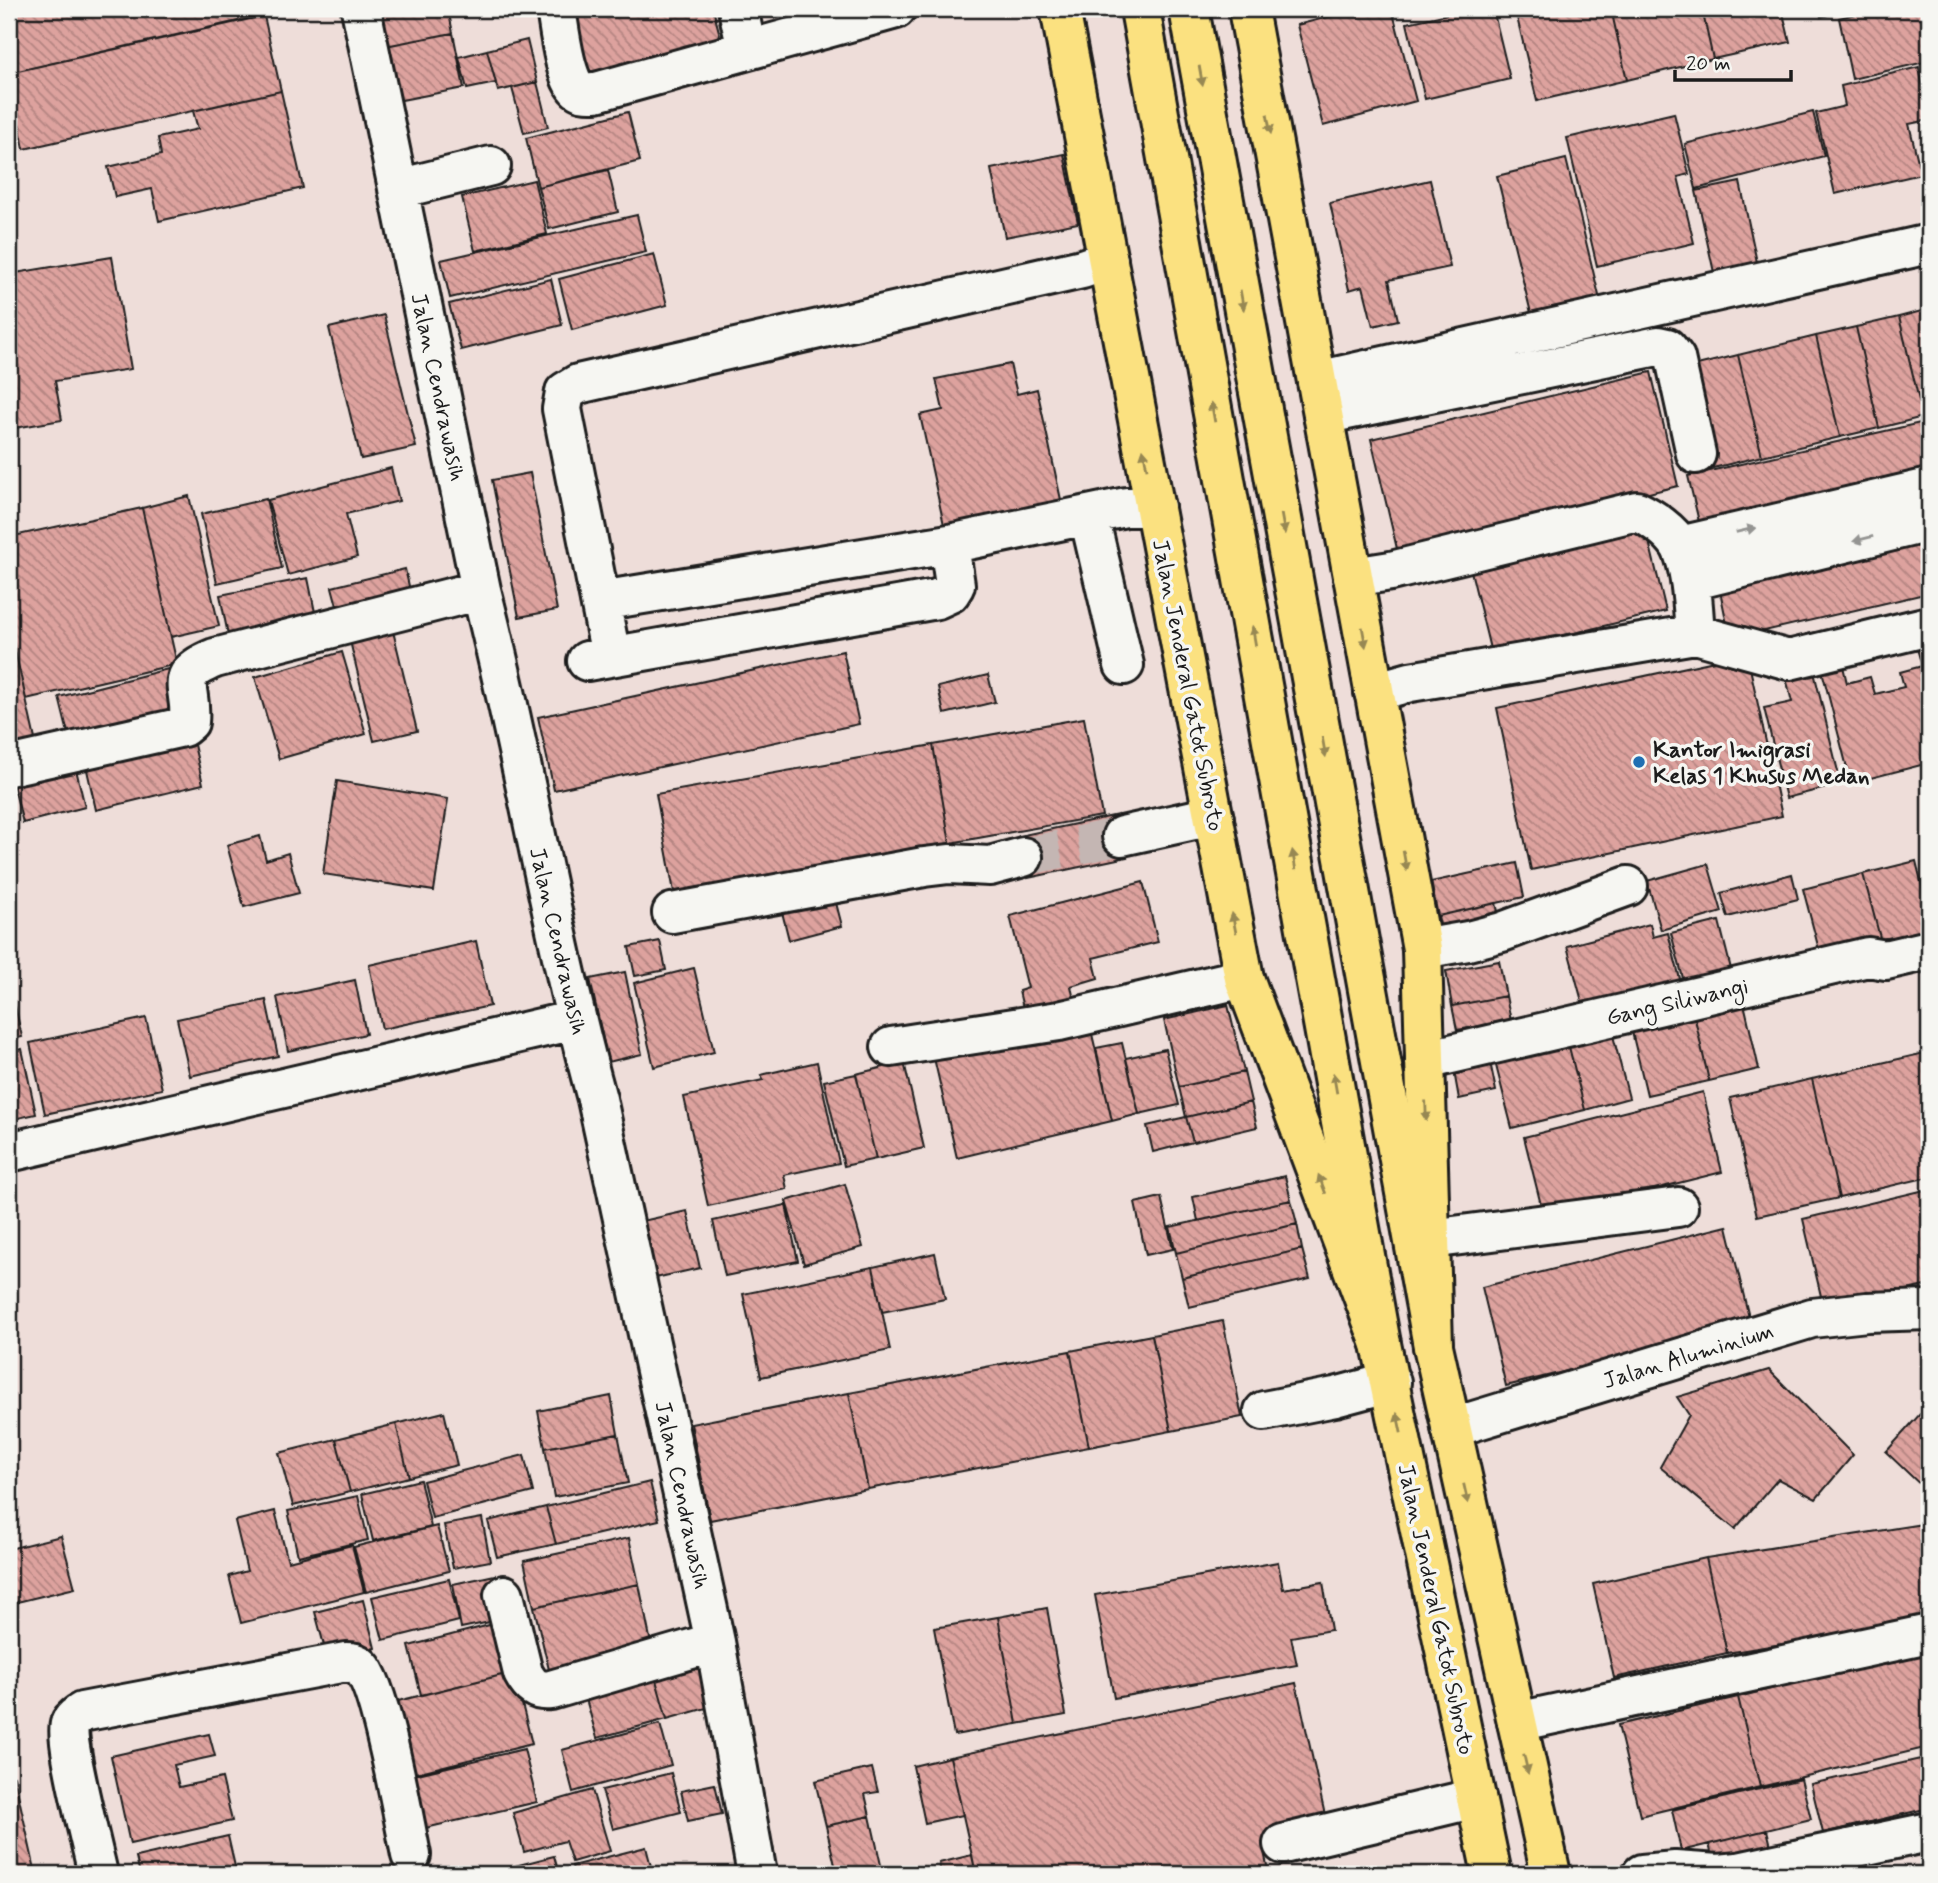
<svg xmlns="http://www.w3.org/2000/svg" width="1938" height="1883" font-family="Mynerve,sans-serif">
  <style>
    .building { fill: url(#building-back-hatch); stroke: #1c1c1c; stroke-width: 2 }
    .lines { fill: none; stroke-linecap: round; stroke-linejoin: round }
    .minor-tunnel { stroke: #c4b6b3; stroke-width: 38; stroke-dasharray: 38 19; stroke-linecap: butt }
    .minor-casing { stroke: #1c1c1c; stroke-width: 44 }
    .major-casing { stroke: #1c1c1c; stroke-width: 44 }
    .highway-casing { stroke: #1c1c1c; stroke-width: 44 }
    .minor { stroke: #f6f6f2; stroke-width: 38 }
    .major { stroke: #fbe180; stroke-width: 38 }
    .highway { stroke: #fbe180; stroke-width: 38 }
    .oneway { fill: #978853 }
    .oneway2 { fill: #949492 }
    .poi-dot { fill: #1f6fb2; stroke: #f6f6f2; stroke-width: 2.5 }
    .labels { text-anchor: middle; stroke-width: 7; stroke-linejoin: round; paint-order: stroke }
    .street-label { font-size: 23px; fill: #1c1c1c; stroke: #f6f6f2 }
    .poi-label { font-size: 23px; font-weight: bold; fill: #1c1c1c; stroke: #f6f6f2; text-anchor: start }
  </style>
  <defs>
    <pattern id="building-back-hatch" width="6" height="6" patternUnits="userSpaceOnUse" patternTransform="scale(1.75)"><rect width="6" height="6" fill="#dda29e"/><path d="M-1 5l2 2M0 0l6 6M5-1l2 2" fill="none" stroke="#b28380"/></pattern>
  </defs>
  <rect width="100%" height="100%" fill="#eeddd9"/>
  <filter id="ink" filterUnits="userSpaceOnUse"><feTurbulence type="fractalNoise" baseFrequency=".0143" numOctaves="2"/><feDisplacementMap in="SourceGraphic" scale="14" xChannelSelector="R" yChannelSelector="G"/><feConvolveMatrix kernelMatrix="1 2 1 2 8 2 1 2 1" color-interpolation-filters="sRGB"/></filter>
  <g filter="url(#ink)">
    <path class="building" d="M9,9H268L269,14L9,73Z
      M404,9H448L453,33L380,47L373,15Z
      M564,9H713L723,47L584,85Z
      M1360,9H1392L1416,101L1323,126L1297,25Z
      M1470,9H1493L1510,79L1425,99L1407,23Z
      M1515,9H1611L1627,80L1537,101Z
      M1611,9H1702L1713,59L1627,80Z
      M1702,9H1782L1790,42L1713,59Z
      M1819,9H1850L1821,17Z
      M1877,9H1929V61L1852,79L1839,18Z
      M264,16L281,91L24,149L9,73Z
      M453,33L464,88L391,102L380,47Z
      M527,40L537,82L498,91L487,50Z
      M487,50L496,83L467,89L459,57Z
      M1919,67L1929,120L1909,124L1921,174L1835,194L1816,113L1845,106L1841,86Z
      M537,82L548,127L524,133L512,88Z
      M281,91L303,188L159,221L152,189L115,197L108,167L161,155L158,138L198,129L193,111Z
      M628,112L640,161L538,187L526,138Z
      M1813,112L1824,156L1696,189L1685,144Z
      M1674,113L1689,174L1678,177L1694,243L1597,266L1567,138Z
      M1064,154L1078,223L1005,237L991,169Z
      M1566,159L1602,308L1534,325L1497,176Z
      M608,170L618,212L549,229L538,187Z
      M534,180L547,234L475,251L462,197Z
      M1430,180L1450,267L1389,280L1398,320L1373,326L1363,286L1349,290L1330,203Z
      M1740,182L1758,267L1715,277L1696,191Z
      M637,215L646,252L450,298L441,260Z
      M654,254L667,305L572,330L559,279Z
      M112,257L131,369L55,381L62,420L9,429V274Z
      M551,279L562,325L461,350L449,304Z
      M1929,309V416L1923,417L1899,317Z
      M384,315L416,447L361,459L329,328Z
      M1899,317L1923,417L1879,428L1856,327Z
      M1856,327L1879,428L1840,437L1816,336Z
      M1816,336L1840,437L1762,456L1738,355Z
      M1738,355L1762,456L1713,468L1689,367Z
      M1010,364L1017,394L1037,389L1063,509L946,534L920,415L943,410L936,379Z
      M1651,372L1678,486L1398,553L1371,439Z
      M1929,421V478L1701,530L1688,476Z
      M391,468L399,501L346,514L357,557L288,575L268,500Z
      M530,473L557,610L519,617L492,480Z
      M189,496L219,626L171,637L142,508Z
      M266,499L282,568L217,583L201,514Z
      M142,508L177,664L26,699L9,624V537Z
      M1646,529L1666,611L1491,653L1471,571Z
      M1929,538V593L1730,639L1719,586Z
      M405,569L412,599L340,617L332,587Z
      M308,578L317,622L229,640L220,595Z
      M9,624L37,748L9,754Z
      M393,631L417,731L374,741L350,641Z
      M1929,642V763L1851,783L1820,663L1841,658L1847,683L1870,677L1875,694L1904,687L1900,672L1922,666L1916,645Z
      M843,651L859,724L554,790L538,717Z
      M342,652L366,734L279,759L255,677Z
      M1747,654L1782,816L1531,870L1497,708Z
      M168,669L180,718L71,745L59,697Z
      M1814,672L1841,784L1786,798L1764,708L1792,702L1786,678Z
      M988,675L995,702L944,714L938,687Z
      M1084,718L1102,816L950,843L933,745Z
      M192,736L203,784L96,810L85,761Z
      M933,745L950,843L674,892L656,794Z
      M74,761L85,807L23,823L11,776Z
      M337,781L448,799L434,891L323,874Z
      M1118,815L1127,857L1028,878L1019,836Z
      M260,836L266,860L288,853L299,893L244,907L227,845Z
      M1916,861L1929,914V948L1882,945L1863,874Z
      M1517,863L1524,897L1438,916L1431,882Z
      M1708,864L1722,912L1661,930L1647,881Z
      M1792,874L1798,899L1728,917L1721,893Z
      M1863,874L1882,945L1822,961L1803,889Z
      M1143,882L1158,942L1093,958L1098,978L1071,986L1075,1005L1025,1017L1019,991L1028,988L1010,916Z
      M834,895L842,926L789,940L781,908Z
      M1496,903L1501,924L1443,937L1438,916Z
      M1719,921L1734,981L1687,993L1671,933Z
      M1650,924L1653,937L1668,933L1685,998L1584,1009L1567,946Z
      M476,941L490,1006L382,1029L369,965Z
      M660,941L666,970L635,976L629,947Z
      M1499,961L1506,996L1452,1006L1446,971Z
      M694,968L714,1052L654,1067L634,983Z
      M625,972L642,1054L608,1062L590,979Z
      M355,980L366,1034L288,1051L277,997Z
      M1741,990L1759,1069L1709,1081L1691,1001Z
      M1506,996L1511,1021L1457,1030L1452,1006Z
      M266,1000L278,1056L190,1076L177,1019Z
      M14,1001L22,1037L9,1040V1002Z
      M1691,1001L1709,1081L1647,1095L1628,1015Z
      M1228,1005L1244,1072L1179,1087L1164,1020Z
      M146,1018L162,1089L45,1114L30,1043Z
      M1609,1020L1629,1098L1585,1110L1565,1031Z
      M1089,1021L1112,1121L957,1158L934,1058Z
      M1565,1031L1585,1110L1512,1128L1492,1050Z
      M1122,1043L1139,1114L1112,1121L1096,1048Z
      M22,1049L36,1114L9,1120V1052Z
      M1165,1049L1179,1105L1139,1114L1126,1058Z
      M1488,1052L1496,1091L1459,1099L1452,1060Z
      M1929,1052V1177L1839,1198L1812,1079Z
      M817,1062L839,1163L784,1175L787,1189L708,1206L684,1097L763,1080L761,1075Z
      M904,1062L924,1148L876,1159L856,1074Z
      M1244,1072L1251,1102L1186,1117L1179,1087Z
      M856,1074L876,1159L844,1166L824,1081Z
      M1812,1079L1839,1198L1757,1216L1730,1098Z
      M1703,1092L1722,1172L1544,1217L1524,1137Z
      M1251,1102L1257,1127L1193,1142L1186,1117Z
      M1186,1117L1193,1142L1153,1152L1147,1126Z
      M1285,1176L1291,1200L1198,1221L1193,1197Z
      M845,1184L863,1247L804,1264L786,1201Z
      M1929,1189V1285L1824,1309L1803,1219Z
      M1161,1197L1173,1249L1146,1255L1135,1203Z
      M1291,1200L1297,1224L1176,1253L1170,1227Z
      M786,1205L798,1261L725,1276L713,1221Z
      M687,1211L700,1268L651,1279L638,1222Z
      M1297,1224L1302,1249L1182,1278L1176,1253Z
      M1727,1226L1751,1326L1506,1386L1482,1287Z
      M1302,1249L1310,1279L1189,1307L1182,1278Z
      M935,1253L945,1299L882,1312L873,1267Z
      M873,1267L890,1350L761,1377L743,1294Z
      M1223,1321L1242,1417L1171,1431L1152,1335Z
      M1152,1335L1171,1431L1089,1447L1070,1351Z
      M1070,1351L1089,1447L868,1489L849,1393Z
      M1769,1370L1853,1455L1816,1499L1778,1479L1735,1529L1660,1467L1689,1415L1677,1397Z
      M849,1393L868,1489L710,1520L691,1424Z
      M611,1396L618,1434L545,1448L538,1411Z
      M1929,1404V1493L1886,1452Z
      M444,1412L457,1465L409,1477L396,1424Z
      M396,1424L409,1477L350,1492L336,1439Z
      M618,1434L628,1483L554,1497L545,1448Z
      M336,1439L350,1492L293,1506L279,1453Z
      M524,1455L533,1492L432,1518L423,1481Z
      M420,1480L431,1527L373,1541L362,1494Z
      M650,1482L659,1520L556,1544L546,1507Z
      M358,1496L368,1540L298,1556L288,1511Z
      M546,1507L556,1544L497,1557L488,1521Z
      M275,1511L288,1561L352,1545L364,1592L241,1623L229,1576L247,1571L235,1521Z
      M482,1518L490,1561L453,1568L444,1525Z
      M1929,1523V1620L1727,1653L1706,1558Z
      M437,1526L449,1571L366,1592L354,1547Z
      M61,1536L75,1588L13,1603L9,1585V1549Z
      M629,1538L639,1584L534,1607L524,1561Z
      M1706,1558L1727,1653L1614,1678L1593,1584Z
      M1278,1562L1283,1589L1323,1582L1331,1630L1291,1637L1297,1665L1114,1698L1095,1595Z
      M495,1575L504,1619L461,1628L453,1584Z
      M449,1579L459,1621L383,1640L372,1597Z
      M639,1584L653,1653L551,1678L534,1607Z
      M363,1600L375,1648L328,1660L315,1612Z
      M1047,1608L1066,1715L1017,1724L998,1617Z
      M998,1617L1017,1724L954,1735L934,1628Z
      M501,1622L514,1672L421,1695L409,1646Z
      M1929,1650V1747L1760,1787L1738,1697Z
      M699,1668L710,1707L667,1719L656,1680Z
      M514,1672L532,1744L404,1776L386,1704Z
      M656,1680L667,1719L597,1738L586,1699Z
      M1296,1683L1328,1829L1262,1843L1269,1874H976L950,1757Z
      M1738,1697L1760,1787L1640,1816L1618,1725Z
      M660,1724L671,1765L573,1792L562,1750Z
      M209,1734L215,1756L174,1765L179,1787L222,1778L232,1821L130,1844L111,1756Z
      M524,1749L537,1802L417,1830L405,1777Z
      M950,1757L963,1815L925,1823L913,1766Z
      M1929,1757V1808L1823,1833L1811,1784Z
      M872,1768L878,1792L865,1794L870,1816L826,1826L815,1781Z
      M671,1773L681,1812L613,1829L602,1790Z
      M14,1776L36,1874H9V1777Z
      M1801,1779L1811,1819L1681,1851L1672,1810Z
      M715,1784L722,1814L688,1821L681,1791Z
      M592,1790L610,1851L572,1862L565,1841L524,1852L513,1813Z
      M870,1816L883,1874H837L826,1826Z
      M1767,1830L1772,1850L1714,1864L1709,1844Z
      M228,1836L236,1871L221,1874H140L136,1857Z
      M646,1847L653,1874H574L572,1866Z
      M972,1855L976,1874H941L939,1863Z
      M554,1856L559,1874H483Z"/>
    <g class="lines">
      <path class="minor-tunnel" d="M1023,857L1122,836"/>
      <g class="minor-casing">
        <path id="minor" d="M361,9L481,590C524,758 551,931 597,1099L715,1642L757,1874
          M556,9C559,26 565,82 579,90C584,93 591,92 596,92L896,9
          M738,9L747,50
          M398,189L491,166
          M1317,381L1929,244
          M1323,415L1658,346L1667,348L1675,358L1696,454
          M1089,516L1124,665
          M1680,546L1929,488
          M1353,577L1391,571L1637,511C1652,518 1671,531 1680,546C1692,568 1693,609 1695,634
          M1690,581L1929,522
          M600,601L949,544
          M611,656L562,409L565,392L578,384L1082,269L1108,260
          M587,661L937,599L950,593L955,585L949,544L1126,507H1155
          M1374,692L1410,682L1695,634L1789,660L1929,626
          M9,766L183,727L189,722C193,686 170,676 215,658L481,590
          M1122,836L1194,820L1214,819
          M672,913L924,867L949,864L990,866L1023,857
          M1422,949L1468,941L1502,932L1628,886
          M891,1047L1059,1021L1244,978
          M1425,1060L1868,957L1886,960L1929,950
          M9,1152L575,1020
          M1430,1239L1678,1207
          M1264,1411L1335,1397L1391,1382
          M1451,1428L1812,1318L1867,1312L1929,1310
          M504,1595L523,1673C530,1686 536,1692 551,1690L715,1642
          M1517,1722L1929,1634
          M1283,1844L1476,1798
          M98,1874C93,1850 64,1740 70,1724C72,1718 78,1715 82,1712L346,1662C352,1662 356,1662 361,1667C381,1687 404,1821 411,1855
          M1642,1874L1675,1871L1718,1874L1738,1872L1929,1832"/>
      </g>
      <g class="major-casing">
        <path id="major" d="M1060,9L1244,978L1381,1344L1492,1874
          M1248,9L1422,949L1433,1346L1551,1874"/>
      </g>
      <g class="highway-casing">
        <path id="highway" d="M1140,9L1381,1344
          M1189,9L1433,1346"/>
      </g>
      <use href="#minor" class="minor"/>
      <use href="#major" class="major"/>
      <use href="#highway" class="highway"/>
    </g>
    <defs><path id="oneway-solid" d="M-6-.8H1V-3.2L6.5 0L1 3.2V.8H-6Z" transform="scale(1.75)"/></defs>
    <g class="oneway">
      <use href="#oneway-solid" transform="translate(1201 76) rotate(80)"/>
      <use href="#oneway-solid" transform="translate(1269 124) rotate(79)"/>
      <use href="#oneway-solid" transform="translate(1242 300) rotate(80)"/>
      <use href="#oneway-solid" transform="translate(1213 412) rotate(-100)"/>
      <use href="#oneway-solid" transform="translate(1145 459) rotate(-101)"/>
      <use href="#oneway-solid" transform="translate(1283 524) rotate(80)"/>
      <use href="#oneway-solid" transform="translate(1254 636) rotate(-100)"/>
      <use href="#oneway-solid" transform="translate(1364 637) rotate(80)"/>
      <use href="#oneway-solid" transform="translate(1324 747) rotate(80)"/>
      <use href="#oneway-solid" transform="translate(1294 860) rotate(-100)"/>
      <use href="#oneway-solid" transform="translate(1405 861) rotate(80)"/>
      <use href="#oneway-solid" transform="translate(1234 923) rotate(-101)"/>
      <use href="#oneway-solid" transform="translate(1335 1083) rotate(-100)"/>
      <use href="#oneway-solid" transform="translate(1426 1111) rotate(88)"/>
      <use href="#oneway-solid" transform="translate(1322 1184) rotate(-111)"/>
      <use href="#oneway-solid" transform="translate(1399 1423) rotate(-102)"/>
      <use href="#oneway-solid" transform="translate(1466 1494) rotate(77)"/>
      <use href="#oneway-solid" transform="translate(1526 1764) rotate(77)"/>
    </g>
    <g class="oneway2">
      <use href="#oneway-solid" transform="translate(1746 530) rotate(-13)"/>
      <use href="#oneway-solid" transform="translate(1863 539) rotate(166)"/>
    </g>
  </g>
  <circle class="poi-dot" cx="1639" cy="762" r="7"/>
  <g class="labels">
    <g class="street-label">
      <text transform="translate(439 387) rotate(78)" y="8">Jalan Cendrawasih</text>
      <text transform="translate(1189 685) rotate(79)" y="8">Jalan Jenderal Gatot Subroto</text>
      <text transform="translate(559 941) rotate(77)" y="8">Jalan Cendrawasih</text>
      <text transform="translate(1677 1001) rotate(-13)" y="8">Gang Siliwangi</text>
      <text transform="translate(1688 1355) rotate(-17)" y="8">Jalan Aluminium</text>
      <text transform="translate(683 1495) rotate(78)" y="8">Jalan Cendrawasih</text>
      <text transform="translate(1437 1609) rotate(78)" y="8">Jalan Jenderal Gatot Subroto</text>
    </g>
    <g class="poi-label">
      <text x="1653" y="757">Kantor Imigrasi<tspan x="1653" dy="26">Kelas 1 Khusus Medan</tspan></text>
    </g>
  </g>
  <rect width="1938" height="1883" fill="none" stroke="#f6f6f2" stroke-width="35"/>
  <rect x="18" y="18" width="1903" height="1848" fill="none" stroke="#1c1c1c" stroke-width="2.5" filter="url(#ink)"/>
  <path d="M1675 70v10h116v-10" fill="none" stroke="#1c1c1c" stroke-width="3.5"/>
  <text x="1686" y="70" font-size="21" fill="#1c1c1c" stroke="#f6f6f2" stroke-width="5" paint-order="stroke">20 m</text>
</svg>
